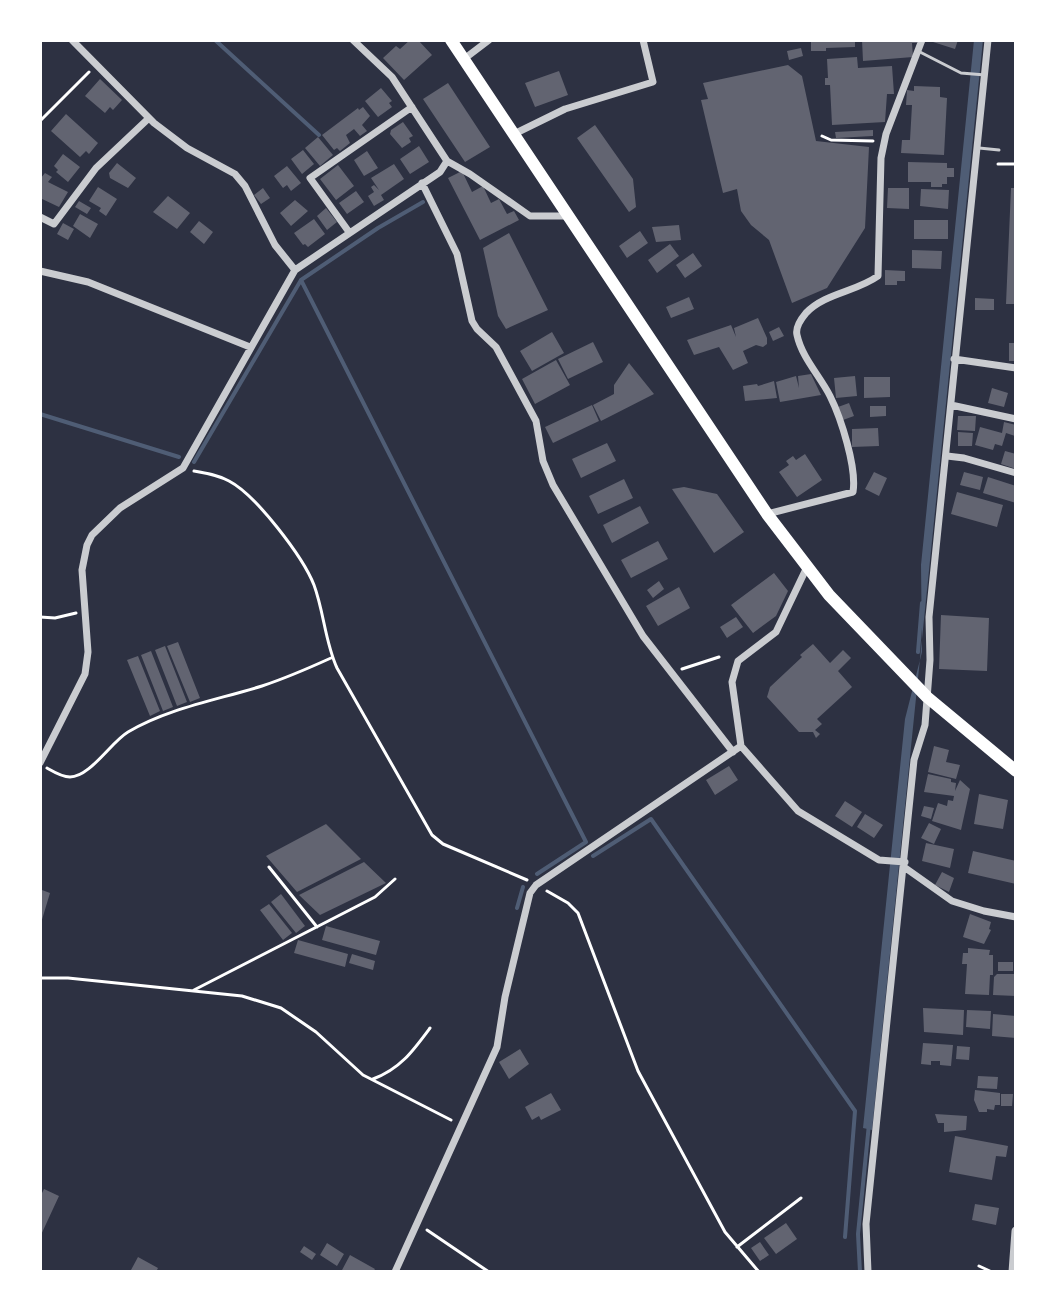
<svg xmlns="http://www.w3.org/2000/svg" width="1056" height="1312" font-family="'Golos Text',sans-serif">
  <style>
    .water { fill: #4f5d75 }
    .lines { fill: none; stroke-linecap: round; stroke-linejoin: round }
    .stream { stroke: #4f5d75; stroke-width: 4 }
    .building { fill: #626471 }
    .path { stroke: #fff; stroke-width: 3 }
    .service { stroke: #caccd0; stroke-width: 3 }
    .minor { stroke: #caccd0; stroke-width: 7 }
    .tertiary { stroke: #caccd0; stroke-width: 9 }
    .trunk { stroke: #fff; stroke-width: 12 }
  </style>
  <rect width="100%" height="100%" fill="#2d3142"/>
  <path class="water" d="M974,40H983L872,1130L863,1128L905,719L922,652L921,565Z"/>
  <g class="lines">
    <path class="stream" d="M215,40L319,135
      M301,280L378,228L423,202
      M40,414L179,457
      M194,462L301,280L586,842L537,874
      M918,652L922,603
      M593,856L651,819L855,1111L845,1237
      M517,908L523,887
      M860,1272L858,1234L869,1124"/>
  </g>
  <path class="building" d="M410,40H418L432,55L404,80L383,58L396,46L400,49Z
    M811,40H855V47L826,48V51H811Z
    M862,40H917V43H912L913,57L863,61Z
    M934,40H958L955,49L933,42Z
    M801,48L803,56L789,60L787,51Z
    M857,57L858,68L892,66L894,94H887L885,122L832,125L830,85H825V78H828L827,59Z
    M788,65L802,76L816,141L869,147L865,228L827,288L792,303L769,240L751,225L741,211L737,189L723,193L701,100L708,99L703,83Z
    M559,71L568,95L535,107L525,83Z
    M100,79L122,100L113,110L110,107L105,113L85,96Z
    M448,83L490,147L465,162L423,99Z
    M914,86L940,87V97L947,98L944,155L901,153L902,140H910L912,105H906L907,90L914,91Z
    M381,88L392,101L389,103L392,107L378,117L365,101Z
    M363,107L370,116L362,125L367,131L360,136L354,129L346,135L350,143L340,151L337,148L334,150L322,135L358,108L359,110Z
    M66,114L98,143L89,154L86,151L80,157L51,131Z
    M403,122L413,136L409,138L411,142L402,148L390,134L391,130Z
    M595,125L633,179L636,207L629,212L577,138Z
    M873,130V136L836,138L835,132Z
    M318,137L333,155L320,166L305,148Z
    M419,146L429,162L410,174L400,159Z
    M303,150L314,164L302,174L291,159Z
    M367,151L378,168L364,176L354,160Z
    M63,154L80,167L68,182L56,172L58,170L54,166Z
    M908,162L947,163V168H954V177H947V184H942V187H931V182H908Z
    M117,163L136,178L128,188L110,178L109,173Z
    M394,164L404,179L381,195L384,200L374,206L368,196L374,192L371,187L374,185L379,190L371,178Z
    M338,165L354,186L336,200L320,179Z
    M287,166L301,183L291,191L287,185L283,188L274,176Z
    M462,171L472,192L483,186L491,203L499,199L507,214L514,211L519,220L480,240L448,178Z
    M45,173L52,177L48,182L68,192L59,207L40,198L42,192L40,179Z
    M98,187L117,199L106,216L99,211L101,208L89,201Z
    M263,188L270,198L261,204L254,195Z
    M888,188H909V209L887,208Z
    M1011,188H1016V304H1006Z
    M921,189L949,190L948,209L920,206Z
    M356,191L364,202L347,214L339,203Z
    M168,196L190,213L177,229L153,212Z
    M295,200L308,211L291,226L280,213Z
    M79,201L91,208L87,214L75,207Z
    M326,208L337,222L327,230L317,216Z
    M80,214L98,224L90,238L73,226Z
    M314,219L325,234L308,247L305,244L303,245L294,233Z
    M914,220H948V239H914Z
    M199,221L213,232L204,244L190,232Z
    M63,223L74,229L68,240L57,234Z
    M679,225L681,240L656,242L652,227Z
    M640,231L648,243L627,258L619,246Z
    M509,233L548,310L506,329L498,316L483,248Z
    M670,244L679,256L657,273L648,260Z
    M912,250L942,251L941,269L912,268Z
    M693,253L702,266L685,278L676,265Z
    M885,270L905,271V281H897V285H885Z
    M689,297L694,309L671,318L666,307Z
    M975,298L994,299V310H975Z
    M758,318L767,338V344L763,347L756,345L743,351L748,363L733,370L719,347L694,355L687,340L731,325L736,337L734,328Z
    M779,327L784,336L773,341L769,332Z
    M552,332L564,353L532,371L520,351Z
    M593,342L603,362L568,379L558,359Z
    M1009,343H1016V361H1009Z
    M556,360L570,385L535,404L522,379Z
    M629,363L654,394L601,421L593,405L614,394V385Z
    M811,374L821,395L780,402L776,382L796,376L799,388L798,376Z
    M855,376L857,396L836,398L834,378Z
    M864,377H890V397L864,398Z
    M774,381L777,398L745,401L743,386L757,384L758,386Z
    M992,388L1008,393L1004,407L988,403Z
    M849,403L854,416L843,420L838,407Z
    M592,405L599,421L553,443L545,427Z
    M870,406H886V416L870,417Z
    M958,416H976L975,431L957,430Z
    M1004,422L1016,425V430L1015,436L1006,433L1002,446L995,444L993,450L975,445L980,427L1002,433Z
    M878,428L879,446L852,447V429Z
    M958,432L973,433L972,446H958Z
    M607,443L616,461L581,478L572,459Z
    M1005,451L1016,454V469L1001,464Z
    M805,454L822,480L797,497L779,472L789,465L786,461L793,456L796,460Z
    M874,472L887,478L879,496L865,489Z
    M964,472L983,477L980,490L960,485Z
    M988,477L1016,486V503L983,493Z
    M624,479L633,498L598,514L589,496Z
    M684,487L717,494L744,532L714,553L672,489Z
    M957,492L1003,505L997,527L951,514Z
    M640,506L649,523L612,543L603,525Z
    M658,541L668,559L631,578L621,560Z
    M774,573L788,591L776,616L753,633L731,605Z
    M659,581L664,589L653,598L647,590Z
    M679,587L690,608L658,626L646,606Z
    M941,615L989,618L987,671L939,669Z
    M736,617L743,627L727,638L720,627Z
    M178,642L200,698L190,702L167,646Z
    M813,644L830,663L843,650L851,658L838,671L852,687L817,719L822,724L815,730L820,734L816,738L813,732H799L767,697L770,687L802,657L800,655Z
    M165,646L187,702L177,706L155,650Z
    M151,651L173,707L163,711L141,655Z
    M138,656L160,711L150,716L127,660Z
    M934,746L949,750L946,762L960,765L956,779L928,772Z
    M729,766L738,780L715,795L706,780Z
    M928,774L951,779V782L956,783L955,791L960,780L970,789L961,830L932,821L938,803L947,806L948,800L953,801L954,796L924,792Z
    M979,794L1008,800L1003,829L974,824Z
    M845,801L862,812L852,827L835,816Z
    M924,806L934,808L931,819L921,816Z
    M865,814L883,825L874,838L857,827Z
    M929,823L941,829L934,844L921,838Z
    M326,824L361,859L297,892L266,856Z
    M926,843L954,849L950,868L922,861Z
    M973,851L1016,861V884L968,873Z
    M364,862L386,883L320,915L299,895Z
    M942,872L954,878L949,892L935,885Z
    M42,890L50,893L41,923L40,896Z
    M281,894L305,926L296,933L271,902Z
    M269,904L292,933L283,940L260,910Z
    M970,914L991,922L989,929L991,930L984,944L963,937Z
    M326,926L380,941L376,955L322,940Z
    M298,940L348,954L345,967L294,953Z
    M968,948L990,950L989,955H993V975H990L989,995L965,994L967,964H962L963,953H968Z
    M352,954L375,961L373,970L349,963Z
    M998,962H1013V971H998Z
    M997,974H1016V996L993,995L994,977Z
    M923,1008L964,1010L963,1035L924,1032Z
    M967,1010L991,1011L990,1029L966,1027Z
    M993,1014L1016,1016V1038L992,1036Z
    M923,1043L953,1045L951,1066L940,1065V1061H931V1065L921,1064Z
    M957,1046L970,1047L969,1060L956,1059Z
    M520,1049L529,1064L509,1079L499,1062Z
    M978,1076L998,1077L997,1089L977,1088Z
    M975,1090L1000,1093V1105H995L994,1110L987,1109V1112H979L974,1100Z
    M551,1093L561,1110L541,1120L539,1116L532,1120L525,1107Z
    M1001,1094H1013L1012,1106H1001Z
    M935,1114L967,1116L966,1130L944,1132V1123H938Z
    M955,1136L1008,1146L1006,1157L996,1156L992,1180L949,1172Z
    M44,1189L59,1196L40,1237V1197Z
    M975,1204L999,1208L996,1225L972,1220Z
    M786,1223L797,1239L776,1254L764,1238Z
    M760,1242L769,1255L760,1261L751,1248Z
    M327,1243L344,1254L337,1266L320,1255Z
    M304,1246L316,1254L312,1260L300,1252Z
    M350,1255L375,1269L373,1272H341Z
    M138,1257L158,1268L156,1272L131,1270Z"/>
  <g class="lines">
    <path class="path" d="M40,121L89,72
      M822,136L831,140L873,141
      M998,164H1016
      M194,471C206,473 218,475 229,481C256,495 303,557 314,585C324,612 325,642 337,668L432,835L443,844L527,880
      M40,617L55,618L76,613
      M682,669L719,657
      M47,768C54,772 62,777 70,777C90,777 111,742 128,732C169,708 217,700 262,686C286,678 309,668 331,658
      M269,867L317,927
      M547,891L568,903L578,913L638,1071L725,1232L759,1272
      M40,978H68L242,996L281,1008L316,1032L363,1075L451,1120
      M194,990L375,897L395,879
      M373,1079C400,1069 413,1051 430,1028
      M427,1230L489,1272
      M737,1247L801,1198
      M979,1266L992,1272"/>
    <path class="service" d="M918,51L961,73L985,75
      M979,148L999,150"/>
    <path class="minor" d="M72,40L154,123L187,148L235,174L245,186L275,245L295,270
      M353,40L392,77L447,161L470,174L530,216H569
      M464,59L489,40
      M514,134L565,109L653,82L643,40
      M422,183L457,254L472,321L477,329L496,347L536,421L543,461L553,485L643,636L733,752
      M40,217L54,224L96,168L149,118
      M349,232L310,178L412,107
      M40,271L88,282L250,347
      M954,359L1016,368
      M951,405L1016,419
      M947,456L964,458L1016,473
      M767,514L853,492C857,468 841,418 830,396C820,376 802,358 797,335C795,327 801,319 806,313C825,293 856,292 878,276L881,158L886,134L922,40
      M807,567L776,632L738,661L732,682L741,746L798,811L879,860L905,862
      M40,763L85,674L88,652L82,570L87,545L92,535L120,508L183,468L295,270L440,172L447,161
      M904,867L952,901L984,911L1016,917
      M395,1272L497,1047L505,997L530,893L536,885L741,746
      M868,1272L866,1224L914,760L925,725L930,660L929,617L988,40"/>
    <path class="tertiary" d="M1013,1272L1016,1231"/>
    <path class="trunk" d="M451,40L767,514L829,595L927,697L1016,771"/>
  </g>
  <rect width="1056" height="1312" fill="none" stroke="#ffffff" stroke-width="84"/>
</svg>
